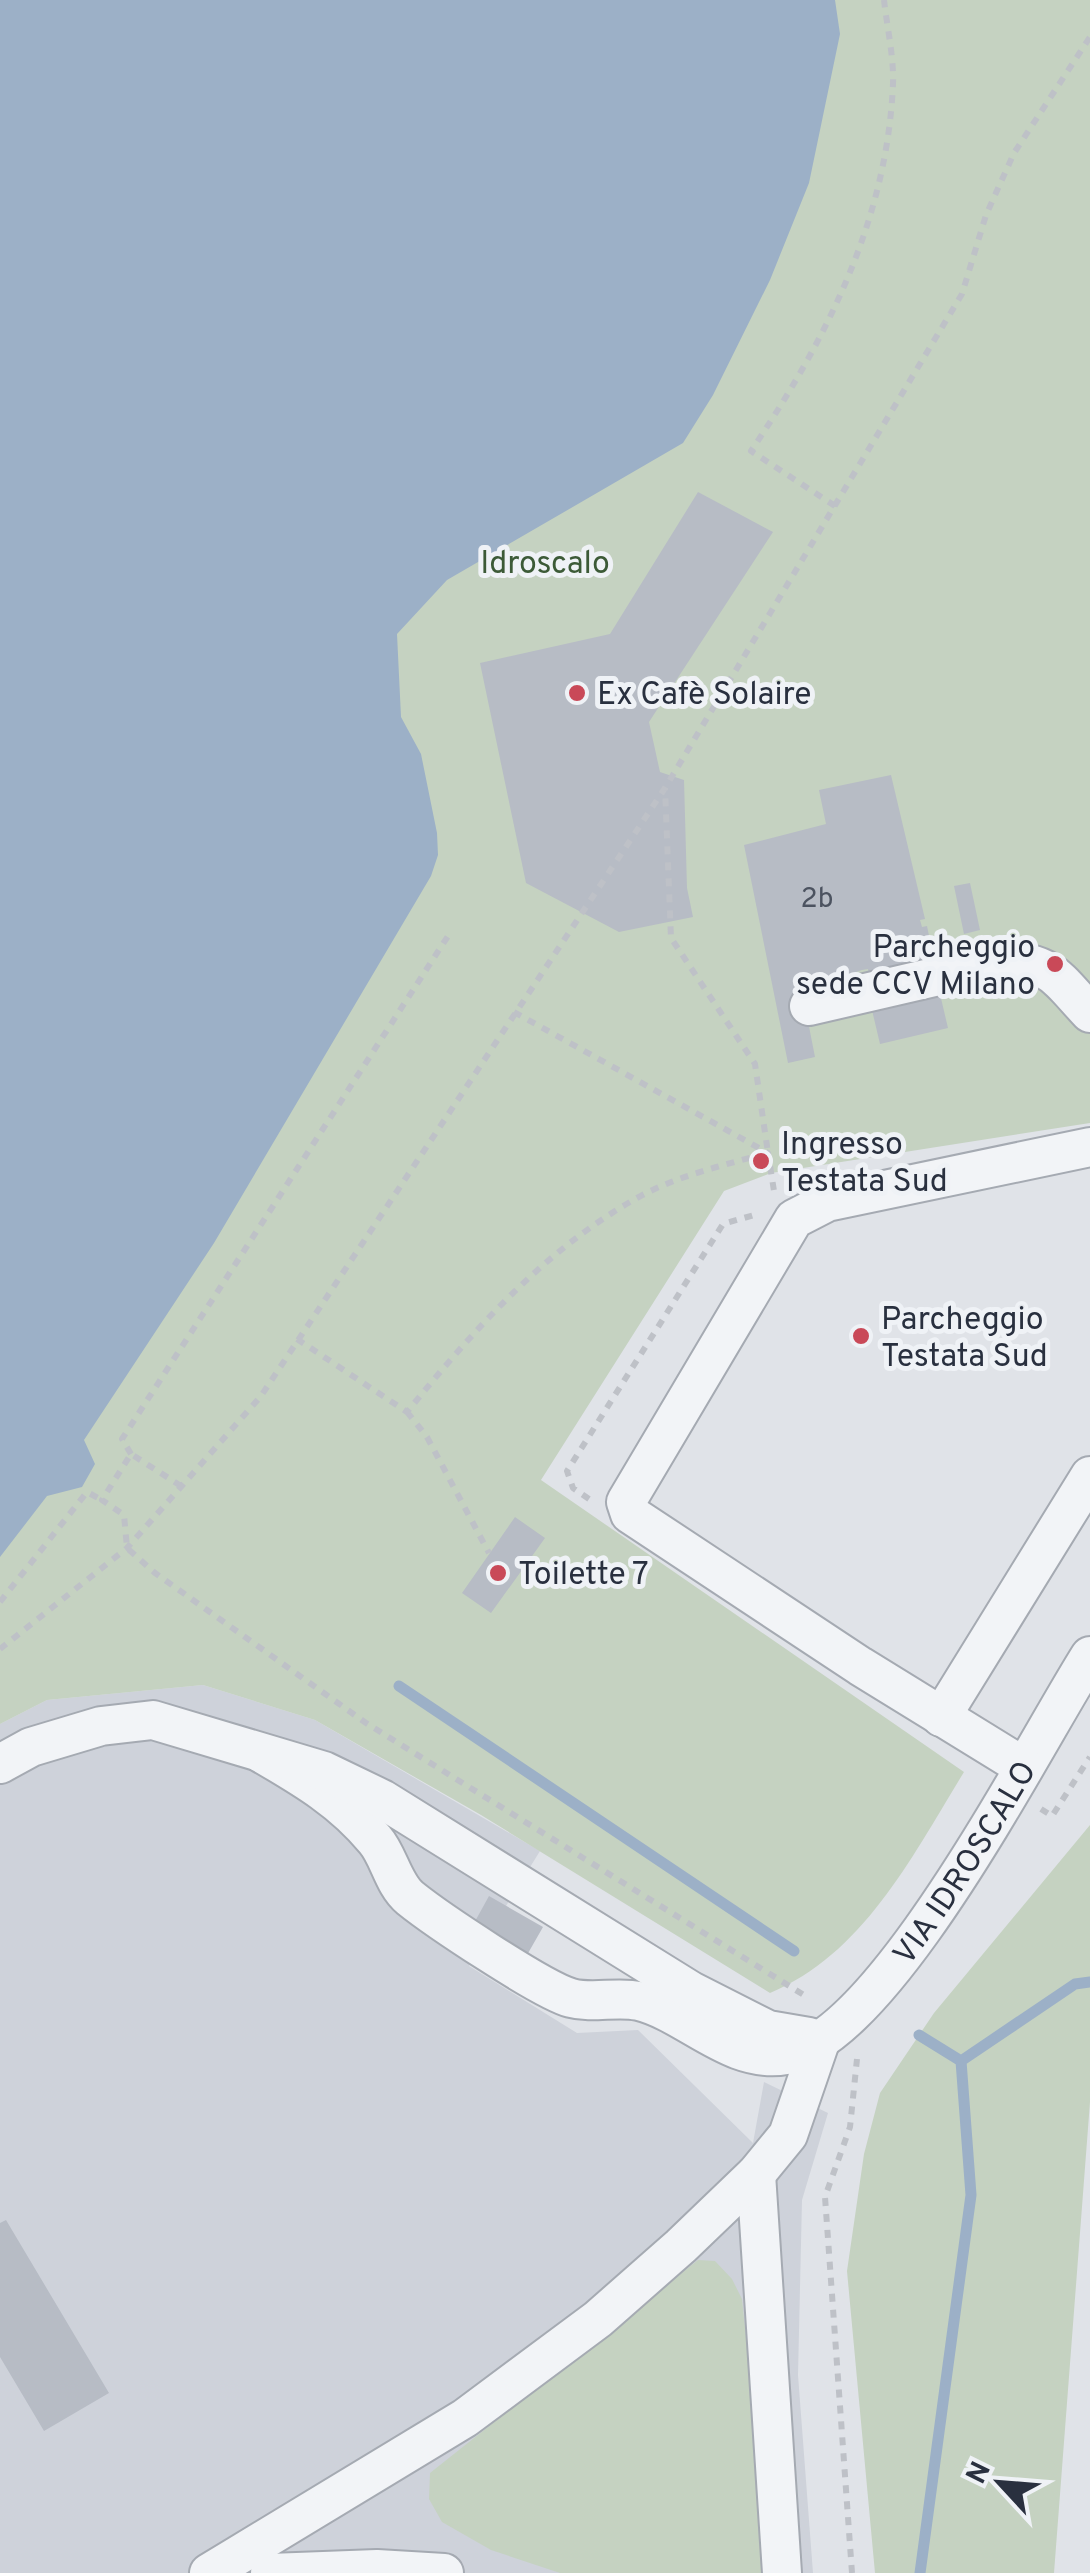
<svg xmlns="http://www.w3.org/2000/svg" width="1090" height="2573" font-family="Overpass,sans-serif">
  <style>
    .built { fill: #ced2da }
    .green { fill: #c5d2c1 }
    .water { fill: #9cb0c7 }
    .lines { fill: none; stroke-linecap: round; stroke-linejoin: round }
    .stream { stroke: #9cb0c7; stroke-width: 11 }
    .building { fill: #b7bcc5 }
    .minor-casing { stroke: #a5aab2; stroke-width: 42 }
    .path { stroke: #bec1c7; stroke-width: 6; stroke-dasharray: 8 8; stroke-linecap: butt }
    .minor { stroke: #f2f4f7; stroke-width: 38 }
    .poi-dot { fill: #c94958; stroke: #eff2f6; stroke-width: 4 }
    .labels { text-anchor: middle; stroke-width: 10; stroke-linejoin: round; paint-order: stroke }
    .number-label { font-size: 28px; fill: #4c5360 }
    .park-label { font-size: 32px; fill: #3c5a37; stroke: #eff2f6 }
    .poi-label { font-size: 32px; fill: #29303f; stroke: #eff2f6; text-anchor: start }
    .street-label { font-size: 32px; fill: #29303f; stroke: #eff2f6 }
  </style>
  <rect width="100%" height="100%" fill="#e0e3e8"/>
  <path class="built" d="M203,1685L315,1720L540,1851L469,1966L577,2033L638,2030L753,2143L764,2082L828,2113L802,2200L798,2375L813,2573H0V1724L47,1700Z"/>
  <path class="green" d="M0,0H1090V1123L771,1173L724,1191L541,1480L964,1772C913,1855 864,1954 770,1993L481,1815L315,1720L203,1685L47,1700L0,1724Z
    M1090,1825V2102L1054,2573H875L847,2271L864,2154L880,2093L934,2013Z
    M698,2260L715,2261L732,2279L742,2299L771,2573H560L491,2550L442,2522L429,2499L430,2473Z"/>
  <path class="water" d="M0,0H835L840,34L809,183L770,280L713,395L683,443L447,580L397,634L401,717L421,754L437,833L438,855L431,876L214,1243L84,1440L95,1464L82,1487L47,1496L0,1557Z"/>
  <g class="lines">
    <path class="stream" d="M399,1686L794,1951
      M919,2035L961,2061
      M961,2061L1075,1984L1090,1982
      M920,2573L971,2195L961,2061"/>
  </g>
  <path class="building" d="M698,492L773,532L649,722L660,772L684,780L687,888L693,917L619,932L526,883L480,663L610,634Z
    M891,775L925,919L920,920L922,927L927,926L933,955L928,956L930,964L869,977L868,969L862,970L856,972L858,979L802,991L815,1057L788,1063L744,845L826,824L819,790Z
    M970,883L980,930L964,934L954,886Z
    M940,994L948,1028L880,1044L872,1010Z
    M515,1517L545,1538L491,1613L462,1593Z
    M489,1896L543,1927L527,1955L473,1925Z
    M6,2220L109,2393L44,2431L0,2357V2223Z"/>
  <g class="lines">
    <g class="minor-casing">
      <g id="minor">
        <path d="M809,1006L999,962C1051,960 1057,978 1090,1013"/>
        <path d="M941,1717L1090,1476"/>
        <path id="s1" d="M261,1753C304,1778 343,1801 375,1840C389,1856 393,1884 410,1898C436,1919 542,1990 571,1998C593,2004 617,1996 639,2001C688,2013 731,2065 786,2055C887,2036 1034,1744 1090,1656"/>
        <path d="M0,1764L31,1747L101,1726L153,1720L324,1771L382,1799L691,1991L768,2030L809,2037"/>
        <path d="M1024,1767L860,1666L630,1514L626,1502L794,1219L827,1202L1090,1147"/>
        <path d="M756,2174L782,2573"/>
        <path d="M209,2573L465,2418L598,2319L681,2246L756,2174L788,2135L821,2039"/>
        <path d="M270,2573L377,2569L444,2573"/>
      </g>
    </g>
    <path class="path" d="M835,506L751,451C826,340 887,221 893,84C894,57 887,27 884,0
      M514,1012L768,1153L774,1191
      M297,1339L407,1412C473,1331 544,1250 637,1198C676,1176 724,1165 768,1153L755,1064L671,938L665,788
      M407,1412L427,1437L489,1553
      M131,1454L122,1439L450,933
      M181,1486L131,1454L102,1500L124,1515L127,1548L155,1573L366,1723L807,1997
      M589,1499L573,1488L567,1471L723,1224L754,1215
      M0,1602L87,1492L102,1500
      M0,1649L127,1548L261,1396L665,788L962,294L986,215L1014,153L1090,37
      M1041,1809L1052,1816L1090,1757
      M852,2573L825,2197L850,2127L857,2059"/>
    <use href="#minor" class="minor"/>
  </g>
  <g class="poi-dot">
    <circle cx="577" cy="693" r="10"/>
    <circle cx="1055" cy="964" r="10"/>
    <circle cx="761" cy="1161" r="10"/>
    <circle cx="861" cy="1336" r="10"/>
    <circle cx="498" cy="1573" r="10"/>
  </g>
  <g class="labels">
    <g class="number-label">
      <text x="817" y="907">2b</text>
    </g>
    <g class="park-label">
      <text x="545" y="573">Idroscalo</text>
    </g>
    <g class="poi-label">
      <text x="597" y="704">Ex Cafè Solaire</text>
      <text x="1035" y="957" text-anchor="end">Parcheggio<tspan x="1035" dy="37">sede CCV Milano</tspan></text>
      <text x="781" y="1154">Ingresso<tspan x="781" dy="37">Testata Sud</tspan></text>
      <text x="881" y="1329">Parcheggio<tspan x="881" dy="37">Testata Sud</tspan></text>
      <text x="518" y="1584">Toilette 7</text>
    </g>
    <g class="street-label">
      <text dy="11" stroke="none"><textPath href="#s1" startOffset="898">VIA IDROSCALO</textPath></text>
    </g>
  </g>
  <g transform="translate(1000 2483) rotate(296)" stroke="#eff2f6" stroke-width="8" paint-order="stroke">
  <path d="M0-8L18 38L0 25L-18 38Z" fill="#29303f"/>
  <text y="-15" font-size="28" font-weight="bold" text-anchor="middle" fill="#29303f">N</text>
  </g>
</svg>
